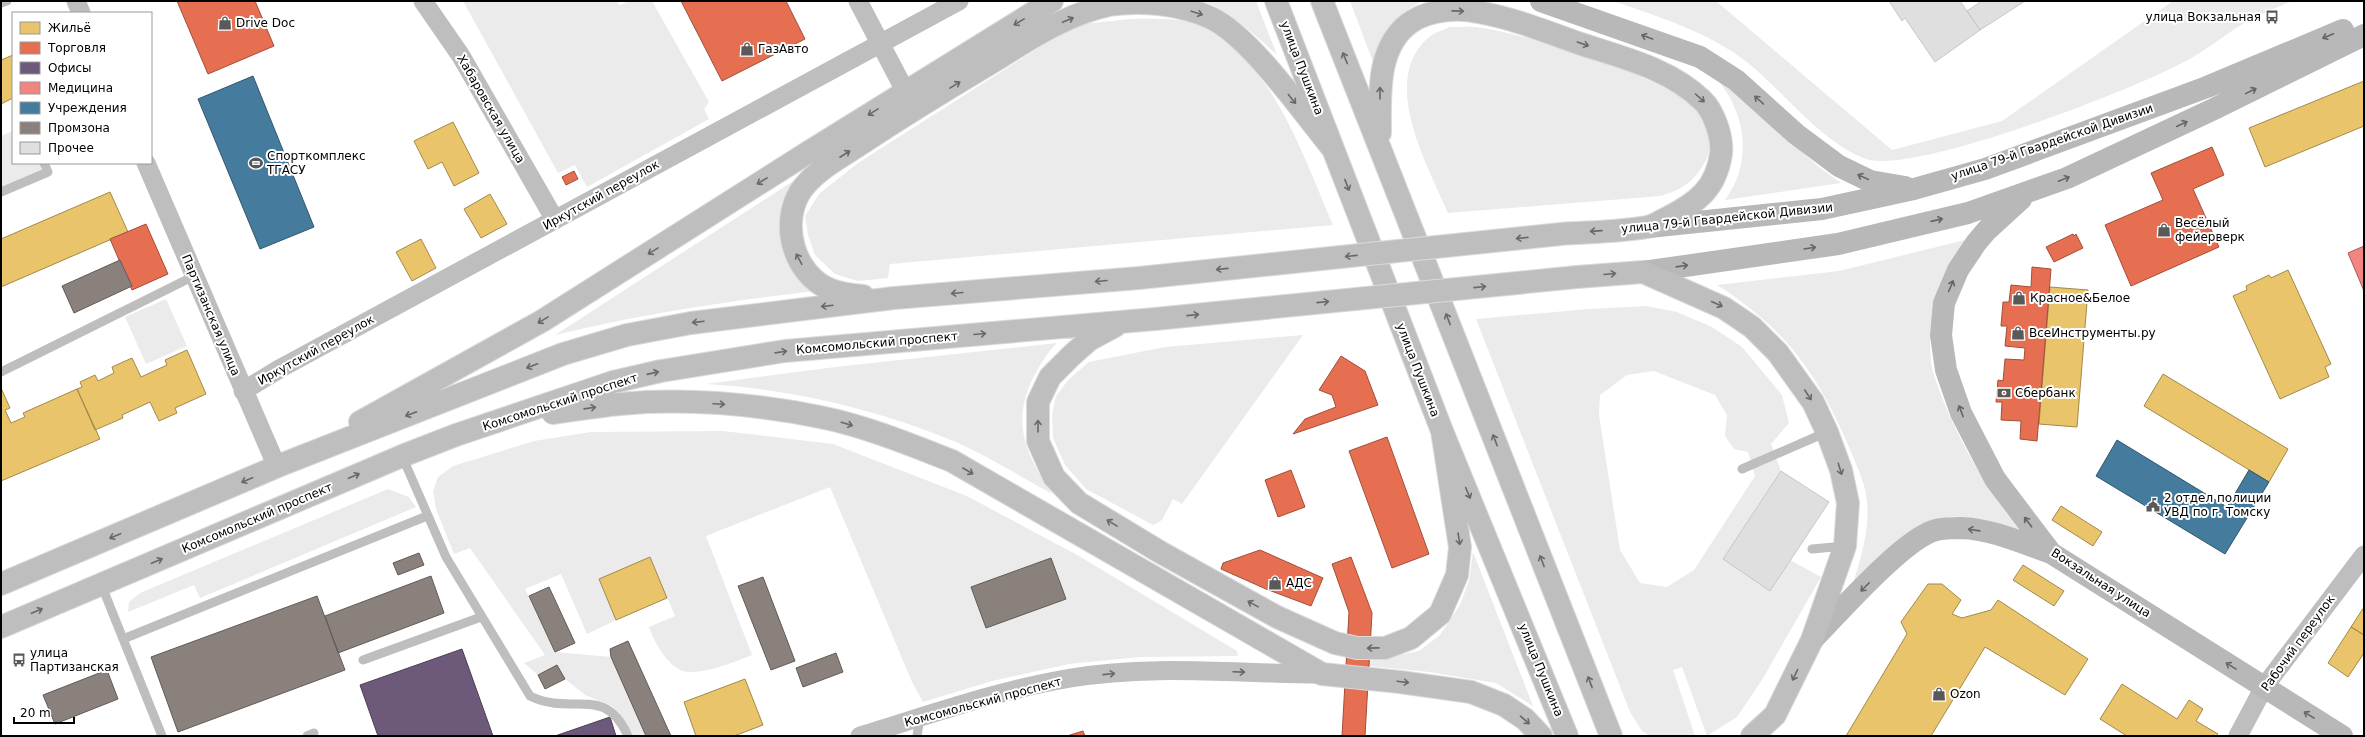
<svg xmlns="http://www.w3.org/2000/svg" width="2365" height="737" font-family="'DejaVu Sans',sans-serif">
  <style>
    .green { fill: #ebebeb; fill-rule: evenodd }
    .homes { fill: #e9c46a; stroke: #a3894a }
    .shops { fill: #e76f51; stroke: #a24e39 }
    .offices { fill: #6d597a; stroke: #4c3e55 }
    .health { fill: #f28482; stroke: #a95c5b }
    .public { fill: #457b9d; stroke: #30566e }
    .industry { fill: #8a817c; stroke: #615a57 }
    .building { fill: #dfdfdf; stroke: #c6c6c6 }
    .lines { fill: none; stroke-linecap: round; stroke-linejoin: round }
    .primary-casing { stroke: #dbdbdb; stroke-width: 24 }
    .lane { stroke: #bebebe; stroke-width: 9 }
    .street { stroke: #bebebe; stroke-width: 19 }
    .secondary { stroke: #b8b8b8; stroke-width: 22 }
    .primary { stroke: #bebebe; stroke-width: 22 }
    .primary-bridge-casing { stroke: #dbdbdb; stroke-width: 24; stroke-linecap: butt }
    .primary-bridge { stroke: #bebebe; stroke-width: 22 }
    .oneway { stroke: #686868 }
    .oneway2 { stroke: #656565 }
    .labels { text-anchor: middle; stroke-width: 4; stroke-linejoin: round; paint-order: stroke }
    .poi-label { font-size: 12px; fill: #000; stroke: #fff; text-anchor: start }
    .street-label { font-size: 12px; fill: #000; stroke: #fff }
  </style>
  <rect width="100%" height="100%" fill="#fff"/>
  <path class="green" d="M463,1H616L620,5L630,1H652L709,102L704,109L709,119L587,187L575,165L558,173Z
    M1202,1H1256L1277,55C1256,36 1228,9 1202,1Z
    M1350,1H1422L1404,12L1385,31L1373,62Z
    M1613,1H1716L1892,150L2002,121L2173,1H2292C2277,8 2261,14 2246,22C2224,35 2205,52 2182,63C2132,90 1915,175 1866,159C1823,144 1783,91 1748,63C1709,32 1659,17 1613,1Z
    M1130,19C1152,19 1188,17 1207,28C1275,67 1304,158 1333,225L890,264L888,278L858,281L835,274L815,255L808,235L805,216L819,194L858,163L1057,36L1083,24Z
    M1450,27C1460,27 1472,26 1483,28C1544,39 1626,65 1679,96C1685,99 1694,102 1698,107C1708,120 1715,142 1707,158C1696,180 1683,190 1660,196L1448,213C1428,166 1379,81 1428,38C1433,33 1443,30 1450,27Z
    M1715,76L1819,167L1841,183L1725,200C1746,172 1748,136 1733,104C1729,94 1721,85 1715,76Z
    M13,131V163H44L48,172L1,192V136Z
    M798,178L787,197L815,291C727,301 642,314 555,335Z
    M1965,240C1950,270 1931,301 1930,336C1930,347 1930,364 1934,375C1950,426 1987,493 2023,532C1927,497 1914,525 1851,591C1859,562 1870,533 1867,502C1866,484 1856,464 1849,447C1817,373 1786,329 1717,285L1839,271Z
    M166,299L187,346L146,364L125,317Z
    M1646,306L1677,312L1712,327L1742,347L1782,395L1789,423L1771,444L1781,471L1723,559L1770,591L1790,560L1821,577L1762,680L1737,717L1707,736L1682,667L1673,670L1695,736H1650L1642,731L1630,712L1476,319L1589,309ZM1654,371L1715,395L1727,415L1725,436L1734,449L1748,452L1755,476L1694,570L1667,587L1640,583L1620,550L1599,415L1600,395L1627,375Z
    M1303,335L1182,504L1173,499L1162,520L1153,525L1086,489L1065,465L1053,438L1052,414L1056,396L1069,379L1089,362L1165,347Z
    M1057,343C1047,353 1040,365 1033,378C1011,423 1026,455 1052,494C1020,476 989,457 956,442C877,409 791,389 706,384L835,367Z
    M723,431L833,444L967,496L1079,556L1237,651L1238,656L1140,657L1069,664L992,681L923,702L912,682L830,487L706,536L752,655C734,662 708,673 688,672C670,671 654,642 649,627L675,616L650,557L599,579L616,620L587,634L561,574L525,589L555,652L611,657L646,736H631L624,721L612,706L585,695L565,679L557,665L538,675L524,663L545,655L470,548L454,554L436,509L433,491L438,477L453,466L534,441L591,432Z
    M388,489L409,497L416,507L200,598L194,585L128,612L129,602L140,593Z
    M1473,552L1533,706L1496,683L1429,672L1369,666V661L1419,651L1440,635L1460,605L1469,581Z"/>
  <path class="homes" d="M13,55V98L1,104V60Z
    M2364,81V126L2265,167L2249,128Z
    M453,122L479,173L454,186L442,162L428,169L414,141Z
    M110,192L128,232L1,287V239Z
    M490,194L507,224L481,238L464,209Z
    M421,239L436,268L412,281L396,252Z
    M2288,270L2331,364L2325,367L2329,377L2280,399L2233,296L2247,290L2246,286L2269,275L2271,278Z
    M2050,287L2088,290L2077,427L2039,424Z
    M187,350L206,394L175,408L177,413L159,421L150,402L122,415L123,418L95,430L77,389L82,387L80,382L95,375L98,381L114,373L112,367L132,358L141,377L167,365L165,360Z
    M2163,374L2288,449L2269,482L2144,406Z
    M1,388L10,408L5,410L11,423L25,417L23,413L77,389L100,439L1,481Z
    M2061,506L2102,532L2093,546L2052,520Z
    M650,557L667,598L616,620L599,579Z
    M2023,565L2064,591L2054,606L2013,580Z
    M1928,584H1942L1961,600L1952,614L1962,618L1991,610L1998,600L2088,659L2065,695L1985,647L1931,736H1846L1907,634L1901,622Z
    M2364,607V635L2351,627Z
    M2351,627L2364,635V653L2348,677L2328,663Z
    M745,679L763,725L734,736H696L684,702Z
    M2122,684L2177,719L2189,700L2203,709L2196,721L2218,734L2216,736H2127L2100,719Z"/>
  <path class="shops" d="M177,1H255L274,46L208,74Z
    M681,1H786L805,39L722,81Z
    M2212,147L2224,175L2193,189L2219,247L2131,286L2105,225L2163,200L2151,173Z
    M574,171L578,179L566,185L562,177Z
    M146,224L168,274L132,290L110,239Z
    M2073,234L2074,236L2076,234L2083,248L2054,262L2046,247Z
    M2032,267L2051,269L2037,441L2020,439L2021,421L2001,420L2002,402H1996L1998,380L2003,381L2005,359L2024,360L2025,348L2005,346L2007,326H2001L2003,302H2009L2011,285L2031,287Z
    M1341,356L1365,371L1378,405L1293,434L1305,419L1336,407L1332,395L1319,390Z
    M1387,437L1429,554L1392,568L1349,451Z
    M1291,470L1305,507L1278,517L1265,480Z
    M1260,550L1323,578L1311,606L1266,589L1221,569L1223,563Z
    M1351,557L1372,613L1365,736H1342L1349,612L1332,564Z
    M1083,731L1085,736H1067Z"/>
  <path class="offices" d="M462,649L493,736H378L360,685Z
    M610,717L616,736H555Z"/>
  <path class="health" d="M2364,246V291L2348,253Z"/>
  <path class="public" d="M253,76L314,227L260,249L198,99Z
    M2117,440L2227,507L2249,470L2269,482L2225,554L2096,476Z"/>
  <path class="industry" d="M120,260L132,286L74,313L62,286Z
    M419,553L424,565L398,575L393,563Z
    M1051,558L1066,599L986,628L971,587Z
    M431,576L444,613L338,653L325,616Z
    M763,577L795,661L771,670L738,586Z
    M549,587L575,643L555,652L529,596Z
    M317,596L345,670L178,732L151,657Z
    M628,641L671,736H646L611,657L610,649Z
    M836,653L843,672L803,687L796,668Z
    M557,665L565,679L545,689L538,675Z
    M107,670L118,699L55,724L43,695Z"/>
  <path class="building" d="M1889,1H1960L1980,30L1935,62L1905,18L1902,21Z
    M1982,1H2025L1980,30L1967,11Z
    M1781,471L1829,502L1770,591L1723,559Z"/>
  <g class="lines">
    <g class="primary-casing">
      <path id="primary" d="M1276,1L1442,431L1567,736
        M1322,1L1611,736
        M1380,133C1380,95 1376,46 1411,22C1429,10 1458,7 1478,12C1512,18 1545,31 1578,43C1620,57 1669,68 1702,100C1714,111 1723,138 1721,154C1716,188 1698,202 1669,217C1662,220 1654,226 1647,227C1619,232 1589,232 1561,234
        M1577,277L1643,272L1724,308L1752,327L1778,353L1813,402L1827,432L1841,470L1848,503L1845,546L1812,640L1775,715L1752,736
        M863,296C852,295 841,294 831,290C794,275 780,225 800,192C814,171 838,159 859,145C900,118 942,92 984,67C1008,53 1032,36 1057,24C1073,16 1091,9 1109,5C1141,0 1181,4 1211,18C1250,36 1304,114 1333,149
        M1115,326L1089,340L1071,356L1050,377L1038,402V441L1054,477L1079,503L1160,552L1277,617L1335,643L1357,648H1385L1411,638L1440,614L1457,575L1460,547L1442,431
        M553,413C575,410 598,406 620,404C685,398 755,404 820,417C865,426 909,444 952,461L1322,674L1400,682L1471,692L1504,705L1525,719L1541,736
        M360,422L542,321L804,155L1052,1
        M1,584L283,464L563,354L627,335L691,323L894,298L1139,278
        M1,627L402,456L456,435L613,382L661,371L785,351L1155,319"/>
    </g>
    <path class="lane" d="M1,3L7,1
      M1,192L48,172L44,163
      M1,372L194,276
      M402,456L446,557L530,696C572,717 604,683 628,736
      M1742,469L1827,432
      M1812,549L1845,546
      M101,584L162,736
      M123,639L427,516
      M363,660L481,617
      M307,736L314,733
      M917,736L920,718"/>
    <path class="street" d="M76,1L81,13
      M423,1L461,56L555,220
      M858,1L912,104
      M146,163L277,467
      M243,391L281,368L959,1
      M860,736C929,715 999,690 1071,678C1154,664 1238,674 1322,674
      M2238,736L2264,687L2364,555"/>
    <path class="secondary" d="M1541,1L1700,57L1736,80L1796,134L1839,166L1870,181L1905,187
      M2021,199L1987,230L1976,243L1958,270L1944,303L1941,335L1946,370L1961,413L1995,479L2051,553L2342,736
      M1649,227L1822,209L1914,189L1985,169L2207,87L2343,30
      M1643,272L1838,244L1968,213L2067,178L2216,108L2364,35
      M1812,640C1838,614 1904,538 1936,530C1944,528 1953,528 1961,528C1992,529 2022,543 2051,553"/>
    <use href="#primary" class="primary"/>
    <g class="primary-bridge-casing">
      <path id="primary-bridge" d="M1139,278L1561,234
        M1155,319L1577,277"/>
    </g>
    <use href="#primary-bridge" class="primary-bridge"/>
  </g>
  <defs><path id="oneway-shaft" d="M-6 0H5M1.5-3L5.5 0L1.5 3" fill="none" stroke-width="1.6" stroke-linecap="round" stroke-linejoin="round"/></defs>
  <g class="oneway">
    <use href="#oneway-shaft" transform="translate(1458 11) rotate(1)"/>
    <use href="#oneway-shaft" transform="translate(1197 13) rotate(18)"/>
    <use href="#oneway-shaft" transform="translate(1068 20) rotate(-23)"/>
    <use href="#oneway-shaft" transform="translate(1019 22) rotate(149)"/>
    <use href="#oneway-shaft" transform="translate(1583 44) rotate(19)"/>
    <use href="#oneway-shaft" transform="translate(1345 58) rotate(-112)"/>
    <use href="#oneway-shaft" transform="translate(955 85) rotate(-31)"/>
    <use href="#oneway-shaft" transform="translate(1380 93) rotate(-90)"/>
    <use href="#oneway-shaft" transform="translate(1700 98) rotate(42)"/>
    <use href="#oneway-shaft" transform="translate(1292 99) rotate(51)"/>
    <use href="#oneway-shaft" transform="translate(873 112) rotate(148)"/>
    <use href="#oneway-shaft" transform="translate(845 154) rotate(-33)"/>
    <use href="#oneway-shaft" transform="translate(762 181) rotate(148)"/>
    <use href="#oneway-shaft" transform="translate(1347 185) rotate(69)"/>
    <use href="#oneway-shaft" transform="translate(1596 231) rotate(176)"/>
    <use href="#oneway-shaft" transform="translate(1522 238) rotate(174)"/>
    <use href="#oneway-shaft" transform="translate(653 251) rotate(148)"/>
    <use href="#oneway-shaft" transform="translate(1351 256) rotate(174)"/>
    <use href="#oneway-shaft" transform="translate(799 259) rotate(-118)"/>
    <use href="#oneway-shaft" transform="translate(1222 269) rotate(174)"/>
    <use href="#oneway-shaft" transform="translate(1610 274) rotate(-5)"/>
    <use href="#oneway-shaft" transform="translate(1101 281) rotate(175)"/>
    <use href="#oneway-shaft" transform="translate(1480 287) rotate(-6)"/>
    <use href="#oneway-shaft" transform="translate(957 293) rotate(175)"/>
    <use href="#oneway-shaft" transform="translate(1323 302) rotate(-6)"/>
    <use href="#oneway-shaft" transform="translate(1717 304) rotate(24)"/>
    <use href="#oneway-shaft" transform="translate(827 306) rotate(173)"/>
    <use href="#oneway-shaft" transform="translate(1193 315) rotate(-6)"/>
    <use href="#oneway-shaft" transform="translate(1448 319) rotate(-111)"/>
    <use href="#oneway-shaft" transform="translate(543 320) rotate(149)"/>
    <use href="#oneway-shaft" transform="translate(698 322) rotate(173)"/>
    <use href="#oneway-shaft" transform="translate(980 334) rotate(-5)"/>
    <use href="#oneway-shaft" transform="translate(781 352) rotate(-8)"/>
    <use href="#oneway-shaft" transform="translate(532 366) rotate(159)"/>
    <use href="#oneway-shaft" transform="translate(653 373) rotate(-13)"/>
    <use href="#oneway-shaft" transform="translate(1808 395) rotate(57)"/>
    <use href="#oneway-shaft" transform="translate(719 404) rotate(3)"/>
    <use href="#oneway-shaft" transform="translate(590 408) rotate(-8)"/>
    <use href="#oneway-shaft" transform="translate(411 414) rotate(159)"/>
    <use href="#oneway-shaft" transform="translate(847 424) rotate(16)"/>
    <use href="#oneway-shaft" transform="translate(1038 426) rotate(-90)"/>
    <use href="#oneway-shaft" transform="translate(1495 440) rotate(-111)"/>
    <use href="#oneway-shaft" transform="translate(1840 469) rotate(73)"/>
    <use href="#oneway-shaft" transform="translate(968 471) rotate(30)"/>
    <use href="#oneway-shaft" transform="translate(354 476) rotate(-23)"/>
    <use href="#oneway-shaft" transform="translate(247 480) rotate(157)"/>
    <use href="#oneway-shaft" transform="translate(1468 493) rotate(67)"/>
    <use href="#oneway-shaft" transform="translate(1112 523) rotate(-149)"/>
    <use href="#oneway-shaft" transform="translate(115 536) rotate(157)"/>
    <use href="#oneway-shaft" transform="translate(1459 539) rotate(81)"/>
    <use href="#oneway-shaft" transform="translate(157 561) rotate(-23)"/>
    <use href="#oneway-shaft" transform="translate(1542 561) rotate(-111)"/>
    <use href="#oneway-shaft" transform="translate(1253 604) rotate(-151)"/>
    <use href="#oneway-shaft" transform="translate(37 611) rotate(-23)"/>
    <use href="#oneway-shaft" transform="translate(1373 648) rotate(179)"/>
    <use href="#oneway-shaft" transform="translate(1239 672) rotate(2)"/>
    <use href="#oneway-shaft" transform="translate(1109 674) rotate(-6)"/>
    <use href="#oneway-shaft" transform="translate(1795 675) rotate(116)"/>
    <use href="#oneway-shaft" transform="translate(1403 682) rotate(7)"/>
    <use href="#oneway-shaft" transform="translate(1590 682) rotate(-111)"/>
    <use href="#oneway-shaft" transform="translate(1525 720) rotate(41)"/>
  </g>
  <g class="oneway2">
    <use href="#oneway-shaft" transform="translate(2328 36) rotate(157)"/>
    <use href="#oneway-shaft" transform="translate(1647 37) rotate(-160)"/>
    <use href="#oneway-shaft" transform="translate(2251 91) rotate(-26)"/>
    <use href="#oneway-shaft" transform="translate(1759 100) rotate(-138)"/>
    <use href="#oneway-shaft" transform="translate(2182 124) rotate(-25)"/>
    <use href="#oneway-shaft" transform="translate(1863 177) rotate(-155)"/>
    <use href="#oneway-shaft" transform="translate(2064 179) rotate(-22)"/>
    <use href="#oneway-shaft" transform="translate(1937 220) rotate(-13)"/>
    <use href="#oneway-shaft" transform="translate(1810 248) rotate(-9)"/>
    <use href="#oneway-shaft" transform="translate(1682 266) rotate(-8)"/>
    <use href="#oneway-shaft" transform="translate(1951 286) rotate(-67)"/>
    <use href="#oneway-shaft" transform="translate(1961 411) rotate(-111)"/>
    <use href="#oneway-shaft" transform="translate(2028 522) rotate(-127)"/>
    <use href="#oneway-shaft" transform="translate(1974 530) rotate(-172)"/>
    <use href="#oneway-shaft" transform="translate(1865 587) rotate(135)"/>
    <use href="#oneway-shaft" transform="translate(2231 666) rotate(-148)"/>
    <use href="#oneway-shaft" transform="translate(2309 715) rotate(-148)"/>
  </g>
  <defs>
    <g id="bus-bare" transform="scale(1.08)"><path d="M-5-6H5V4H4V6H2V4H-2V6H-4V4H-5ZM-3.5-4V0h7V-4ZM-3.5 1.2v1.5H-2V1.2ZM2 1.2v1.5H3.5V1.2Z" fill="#595959" stroke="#fff" stroke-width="2.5" paint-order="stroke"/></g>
    <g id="shop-bare" transform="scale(1.08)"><path d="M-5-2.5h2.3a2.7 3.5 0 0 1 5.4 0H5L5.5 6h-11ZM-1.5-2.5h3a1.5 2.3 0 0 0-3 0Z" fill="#595959" stroke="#fff" stroke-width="2.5" paint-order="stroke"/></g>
    <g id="stadium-bare" transform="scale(1.08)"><path d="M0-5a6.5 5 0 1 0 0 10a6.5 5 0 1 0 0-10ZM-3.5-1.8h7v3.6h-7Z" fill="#595959" stroke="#fff" stroke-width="2.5" paint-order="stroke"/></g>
    <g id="bank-bare" transform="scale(1.08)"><path d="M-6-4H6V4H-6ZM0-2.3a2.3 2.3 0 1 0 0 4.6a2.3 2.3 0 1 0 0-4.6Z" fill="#595959" stroke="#fff" stroke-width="2.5" paint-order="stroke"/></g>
    <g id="civic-bare" transform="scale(1.08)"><path d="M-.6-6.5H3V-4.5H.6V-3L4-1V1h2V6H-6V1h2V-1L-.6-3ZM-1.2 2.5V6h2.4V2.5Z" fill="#595959" stroke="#fff" stroke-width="2.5" paint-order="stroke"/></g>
  </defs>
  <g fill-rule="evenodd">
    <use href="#bus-bare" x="2272" y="17"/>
    <use href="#shop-bare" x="225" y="23"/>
    <use href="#shop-bare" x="747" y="49"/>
    <use href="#stadium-bare" x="256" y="163"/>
    <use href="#shop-bare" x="2164" y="230"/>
    <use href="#shop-bare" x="2019" y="298"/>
    <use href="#shop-bare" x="2018" y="333"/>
    <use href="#bank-bare" x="2004" y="393"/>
    <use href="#civic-bare" x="2153" y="505"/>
    <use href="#shop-bare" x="1275" y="583"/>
    <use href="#bus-bare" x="19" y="660"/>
    <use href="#shop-bare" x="1939" y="694"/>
  </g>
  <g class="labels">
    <g class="poi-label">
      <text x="2261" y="21" text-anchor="end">улица Вокзальная</text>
      <text x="236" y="27">Drive Doc</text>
      <text x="758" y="53">ГазАвто</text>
      <text x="267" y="160">Спорткомплекс<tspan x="267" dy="14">ТГАСУ</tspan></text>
      <text x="2175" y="227">Весёлый<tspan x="2175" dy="14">фейерверк</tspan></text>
      <text x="2030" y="302">Красное&amp;Белое</text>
      <text x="2029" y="337">ВсеИнструменты.ру</text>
      <text x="2015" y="397">Сбербанк</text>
      <text x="2164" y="502">2 отдел полиции<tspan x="2164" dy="14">УВД по г. Томску</tspan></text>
      <text x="1286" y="587">АДС</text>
      <text x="30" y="657">улица<tspan x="30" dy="14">Партизанская</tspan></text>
      <text x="1950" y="698">Ozon</text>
    </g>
    <g class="street-label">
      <text transform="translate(1302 68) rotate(69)" y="4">улица Пушкина</text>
      <text transform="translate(491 109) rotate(60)" y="4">Хабаровская улица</text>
      <text transform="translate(2052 142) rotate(-19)" y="4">улица 79-й Гвардейской Дивизии</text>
      <text transform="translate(601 195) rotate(-29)" y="4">Иркутский переулок</text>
      <text transform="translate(1727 218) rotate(-6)" y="4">улица 79-й Гвардейской Дивизии</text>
      <text transform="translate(211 315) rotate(67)" y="4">Партизанская улица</text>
      <text transform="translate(877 343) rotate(-5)" y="4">Комсомольский проспект</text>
      <text transform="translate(316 350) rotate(-29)" y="4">Иркутский переулок</text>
      <text transform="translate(1418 370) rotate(69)" y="4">улица Пушкина</text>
      <text transform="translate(560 402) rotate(-18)" y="4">Комсомольский проспект</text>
      <text transform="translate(257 518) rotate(-23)" y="4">Комсомольский проспект</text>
      <text transform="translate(2101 583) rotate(33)" y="4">Вокзальная улица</text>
      <text transform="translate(2298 643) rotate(-54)" y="4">Рабочий переулок</text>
      <text transform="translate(1541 670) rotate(68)" y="4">улица Пушкина</text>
      <text transform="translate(983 702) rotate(-15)" y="4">Комсомольский проспект</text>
    </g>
  </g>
  <rect width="2365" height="737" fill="none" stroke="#000000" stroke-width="4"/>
  <rect x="12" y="12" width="140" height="152" fill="#ffffff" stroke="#999999"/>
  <rect x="20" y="22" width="20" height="12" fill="#e9c46a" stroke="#999999"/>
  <text x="48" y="32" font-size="12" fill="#000000">Жильё</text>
  <rect x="20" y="42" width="20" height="12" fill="#e76f51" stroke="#999999"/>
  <text x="48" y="52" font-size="12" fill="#000000">Торговля</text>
  <rect x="20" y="62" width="20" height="12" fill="#6d597a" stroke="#999999"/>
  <text x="48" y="72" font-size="12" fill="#000000">Офисы</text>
  <rect x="20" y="82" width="20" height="12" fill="#f28482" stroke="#999999"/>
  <text x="48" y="92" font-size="12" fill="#000000">Медицина</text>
  <rect x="20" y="102" width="20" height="12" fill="#457b9d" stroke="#999999"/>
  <text x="48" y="112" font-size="12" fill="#000000">Учреждения</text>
  <rect x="20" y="122" width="20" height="12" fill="#8a817c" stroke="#999999"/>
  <text x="48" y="132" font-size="12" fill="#000000">Промзона</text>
  <rect x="20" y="142" width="20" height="12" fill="#dfdfdf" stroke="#999999"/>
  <text x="48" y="152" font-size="12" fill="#000000">Прочее</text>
  <path d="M14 717v6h60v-6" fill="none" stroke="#000000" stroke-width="2"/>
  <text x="20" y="717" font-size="12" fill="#000000" stroke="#ffffff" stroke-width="3" paint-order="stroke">20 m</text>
</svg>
